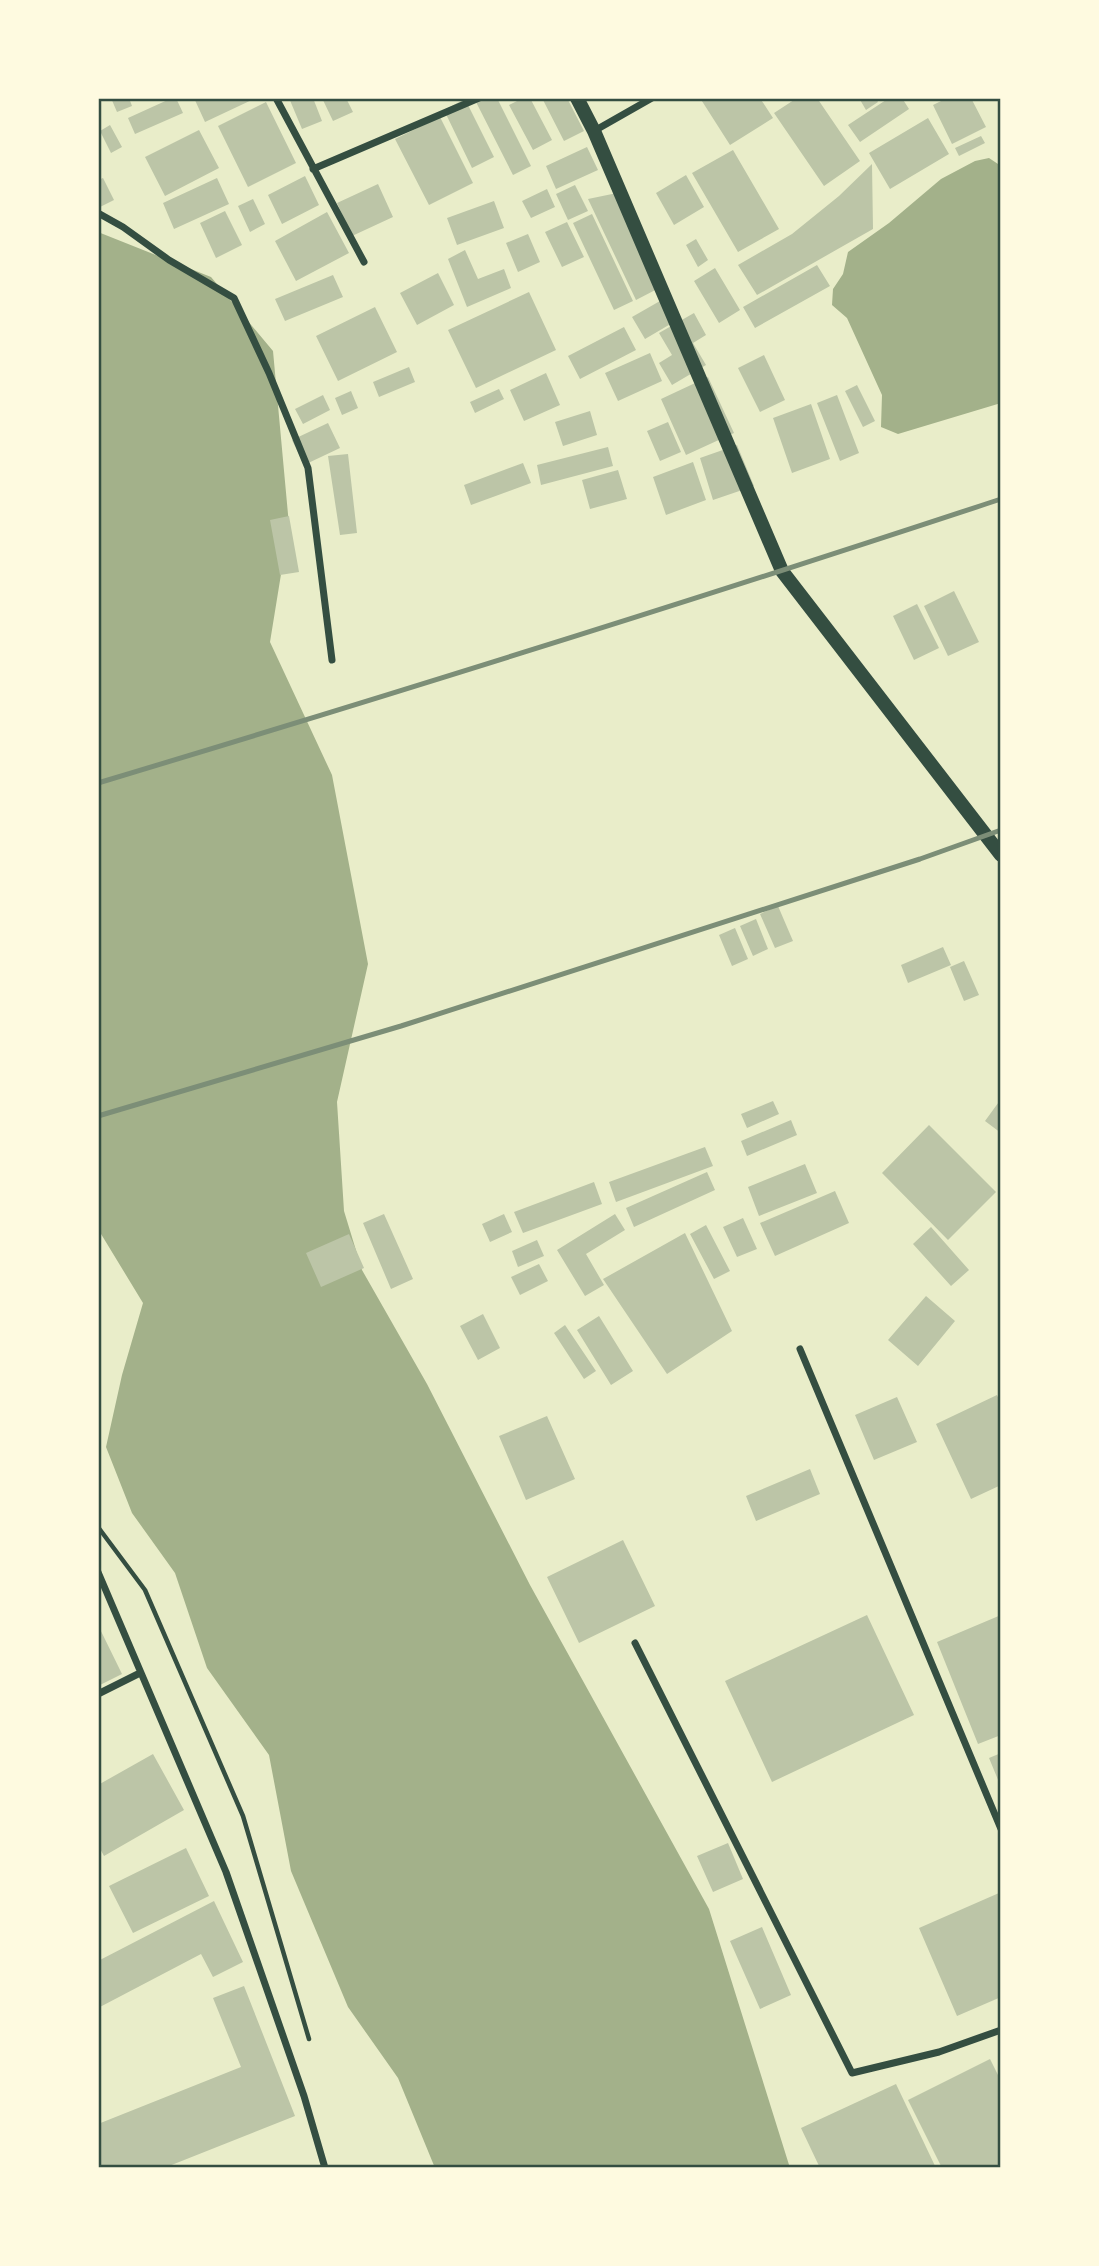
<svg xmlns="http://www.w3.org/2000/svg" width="1099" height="2266" font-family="'DejaVu Sans',sans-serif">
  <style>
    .water { fill: #a3b18a }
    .building { fill: #bcc5a7 }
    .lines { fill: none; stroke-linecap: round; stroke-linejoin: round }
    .path { stroke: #344e41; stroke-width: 4.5 }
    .minor { stroke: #344e41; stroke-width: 7 }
    .secondary { stroke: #344e41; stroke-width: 14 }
    .rail { stroke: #7c8e77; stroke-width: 5 }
    .neatline { fill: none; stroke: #344e41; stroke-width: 2.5 }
  </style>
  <rect width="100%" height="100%" fill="#e9edc9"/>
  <path class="water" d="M989,158L1001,166V403L898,434L881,427L882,395L847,318L832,305L833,289L843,274L848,252L889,223L941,179L975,161Z
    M98,232L211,277L273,351L289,525L270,642L332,775L368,964L337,1102L344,1211L362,1270L427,1384L530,1585L709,1909L790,2168H435L398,2078L348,2007L291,1871L269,1755L207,1668L175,1573L132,1513L106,1447L122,1375L143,1303L98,1229Z"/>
  <path class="building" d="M111,98H129L132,106L117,112Z
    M172,98H176L183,113L135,134L128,118Z
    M194,98H256L205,122Z
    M289,98H313L322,121L302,129Z
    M322,98H346L353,112L333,121Z
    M484,98H497L531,166L513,175L476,102Z
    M523,98H530L552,140L533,150L509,105Z
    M542,98H567L584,131L564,141Z
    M700,98H760L773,118L730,145Z
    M797,98H817L860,161L824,186L774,113Z
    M859,98H876L878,102L866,110Z
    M889,98H902L909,109L860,142L848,125Z
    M947,98H971L986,127L952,144L933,105Z
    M465,99L494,157L472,168L444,110Z
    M266,102L296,163L248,187L218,126Z
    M440,117L473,183L429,205L395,139Z
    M928,118L949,154L890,189L869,153Z
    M110,125L122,147L111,153L100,131Z
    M199,130L219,168L165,196L145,157Z
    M981,136L985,143L959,156L955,148Z
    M587,147L598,170L556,189L546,166Z
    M733,150L779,229L738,252L692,173Z
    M872,164L873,229L757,295L738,265L792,234L839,196Z
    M686,175L704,207L674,225L656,193Z
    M305,176L319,205L282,224L268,195Z
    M103,178L114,200L98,208V180Z
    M217,178L229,204L174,229L163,203Z
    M378,184L393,217L352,236L337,203Z
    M575,185L588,211L568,220L556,194Z
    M547,189L555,207L531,218L522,201Z
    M617,193L663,286L636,300L588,199Z
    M253,199L265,224L250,232L238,206Z
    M494,201L504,228L457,245L447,218Z
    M225,211L242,245L216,258L200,223Z
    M327,212L349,253L296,281L275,241Z
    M592,214L633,301L614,310L573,223Z
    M567,222L584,257L562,267L545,232Z
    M528,234L540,262L518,272L506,243Z
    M696,239L708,260L698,267L686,245Z
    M465,250L478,279L504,269L511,288L467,307L448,259Z
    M817,265L830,286L755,328L743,307Z
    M715,268L740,310L719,323L694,281Z
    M438,273L454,305L417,325L400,293Z
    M333,275L343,297L285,321L275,299Z
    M529,292L556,350L476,388L448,330Z
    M667,297L679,319L645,339L632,317Z
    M375,307L397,352L338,381L316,336Z
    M694,313L706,335L693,343L706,365L672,385L659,363L672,355L659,333Z
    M624,327L636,350L580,379L568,356Z
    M650,353L662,381L618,401L605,373Z
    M764,355L785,400L760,412L738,368Z
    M409,367L415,382L379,397L373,382Z
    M546,373L560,405L524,421L510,390Z
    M708,377L734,433L686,455L661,399Z
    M857,385L875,421L863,427L845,391Z
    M499,389L504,399L475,413L470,402Z
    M351,391L358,408L342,415L335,398Z
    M323,395L330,410L303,424L295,409Z
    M837,395L859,453L840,461L817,403Z
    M811,404L830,459L792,473L773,418Z
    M590,411L597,435L563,446L555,422Z
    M668,422L681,452L660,461L647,431Z
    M328,423L340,448L304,465L292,440Z
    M737,445L754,486L713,500L700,458Z
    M608,447L613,466L541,485L537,465Z
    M348,454L357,533L340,535L328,456Z
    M693,462L706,500L666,515L653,477Z
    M523,463L531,483L471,505L464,485Z
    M618,470L627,499L590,509L582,480Z
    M289,516L299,572L280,575L270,520Z
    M954,591L979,642L948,656L924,606Z
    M917,604L939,648L914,660L893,616Z
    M778,906L793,941L775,948L760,914Z
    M756,919L768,949L753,956L740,926Z
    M735,928L748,959L732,966L719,935Z
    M943,947L951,965L908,983L901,965Z
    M964,961L979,995L964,1001L950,967Z
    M1001,1099V1133L985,1121Z
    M773,1101L779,1114L747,1128L741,1114Z
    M791,1120L797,1135L747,1156L741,1141Z
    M929,1125L996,1192L948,1240L882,1173Z
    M705,1147L713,1166L616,1202L609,1182Z
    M805,1164L817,1193L759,1216L748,1187Z
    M707,1172L715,1190L634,1227L626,1208Z
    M594,1182L602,1204L523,1233L514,1212Z
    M835,1191L849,1223L775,1256L760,1223Z
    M384,1214L413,1279L391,1289L363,1223Z
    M504,1214L512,1232L490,1242L482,1224Z
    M615,1214L625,1230L586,1254L604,1285L585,1296L557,1250Z
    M743,1218L757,1249L737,1257L723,1227Z
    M706,1225L730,1271L714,1279L690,1234Z
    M931,1227L969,1270L951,1286L913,1244Z
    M685,1233L732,1331L667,1374L603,1279Z
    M349,1234L364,1268L321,1287L306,1253Z
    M537,1240L544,1256L518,1267L512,1251Z
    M539,1264L548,1281L520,1295L511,1277Z
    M926,1296L955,1321L918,1366L888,1340Z
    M483,1314L500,1348L478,1360L460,1326Z
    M599,1316L633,1371L611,1385L577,1330Z
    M565,1325L596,1371L584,1379L554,1333Z
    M997,1395L1001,1404V1485L971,1499L936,1424Z
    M897,1397L917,1442L874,1460L855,1415Z
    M547,1416L575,1479L526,1500L499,1436Z
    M810,1469L820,1494L756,1521L746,1496Z
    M623,1540L655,1606L579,1643L547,1577Z
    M867,1615L914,1715L772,1782L725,1681Z
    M1001,1615V1735L978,1744L937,1642Z
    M98,1625L122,1674L98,1686Z
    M1001,1753V1787L989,1758Z
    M153,1754L184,1810L104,1856L98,1845V1785Z
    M728,1843L743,1879L713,1892L697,1856Z
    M186,1848L209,1896L133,1933L109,1886Z
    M999,1893L1001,1899V1997L957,2016L919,1928Z
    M214,1901L243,1962L213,1977L201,1954L98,2008V1961Z
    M762,1927L791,1995L760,2009L730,1941Z
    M244,1986L295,2116L164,2168H98V2124L241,2067L213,1998Z
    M990,2059L1001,2081V2168H942L908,2100Z
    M896,2084L936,2168H820L801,2128Z"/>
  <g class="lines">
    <path class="path" d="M98,1527L145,1590L243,1816L309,2039"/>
    <path class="minor" d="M276,98L364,262
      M594,131L652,98
      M313,169L479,98
      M98,213L123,227L169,260L234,298L269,373L308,468L332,660
      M800,1349L1001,1829
      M98,1572L226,1872L304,2096L325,2168
      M635,1643L852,2073L939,2052L1001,2030
      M98,1694L140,1673"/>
    <path class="secondary" d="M577,98L594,131L782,571L1001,855"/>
    <path class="rail" d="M98,783C400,692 701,598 1001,499
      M98,1116L401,1026L920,859L1001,830"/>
  </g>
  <rect width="1099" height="2266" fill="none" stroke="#fefae0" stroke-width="200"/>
  <rect x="100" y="100" width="899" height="2066" class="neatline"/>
</svg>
